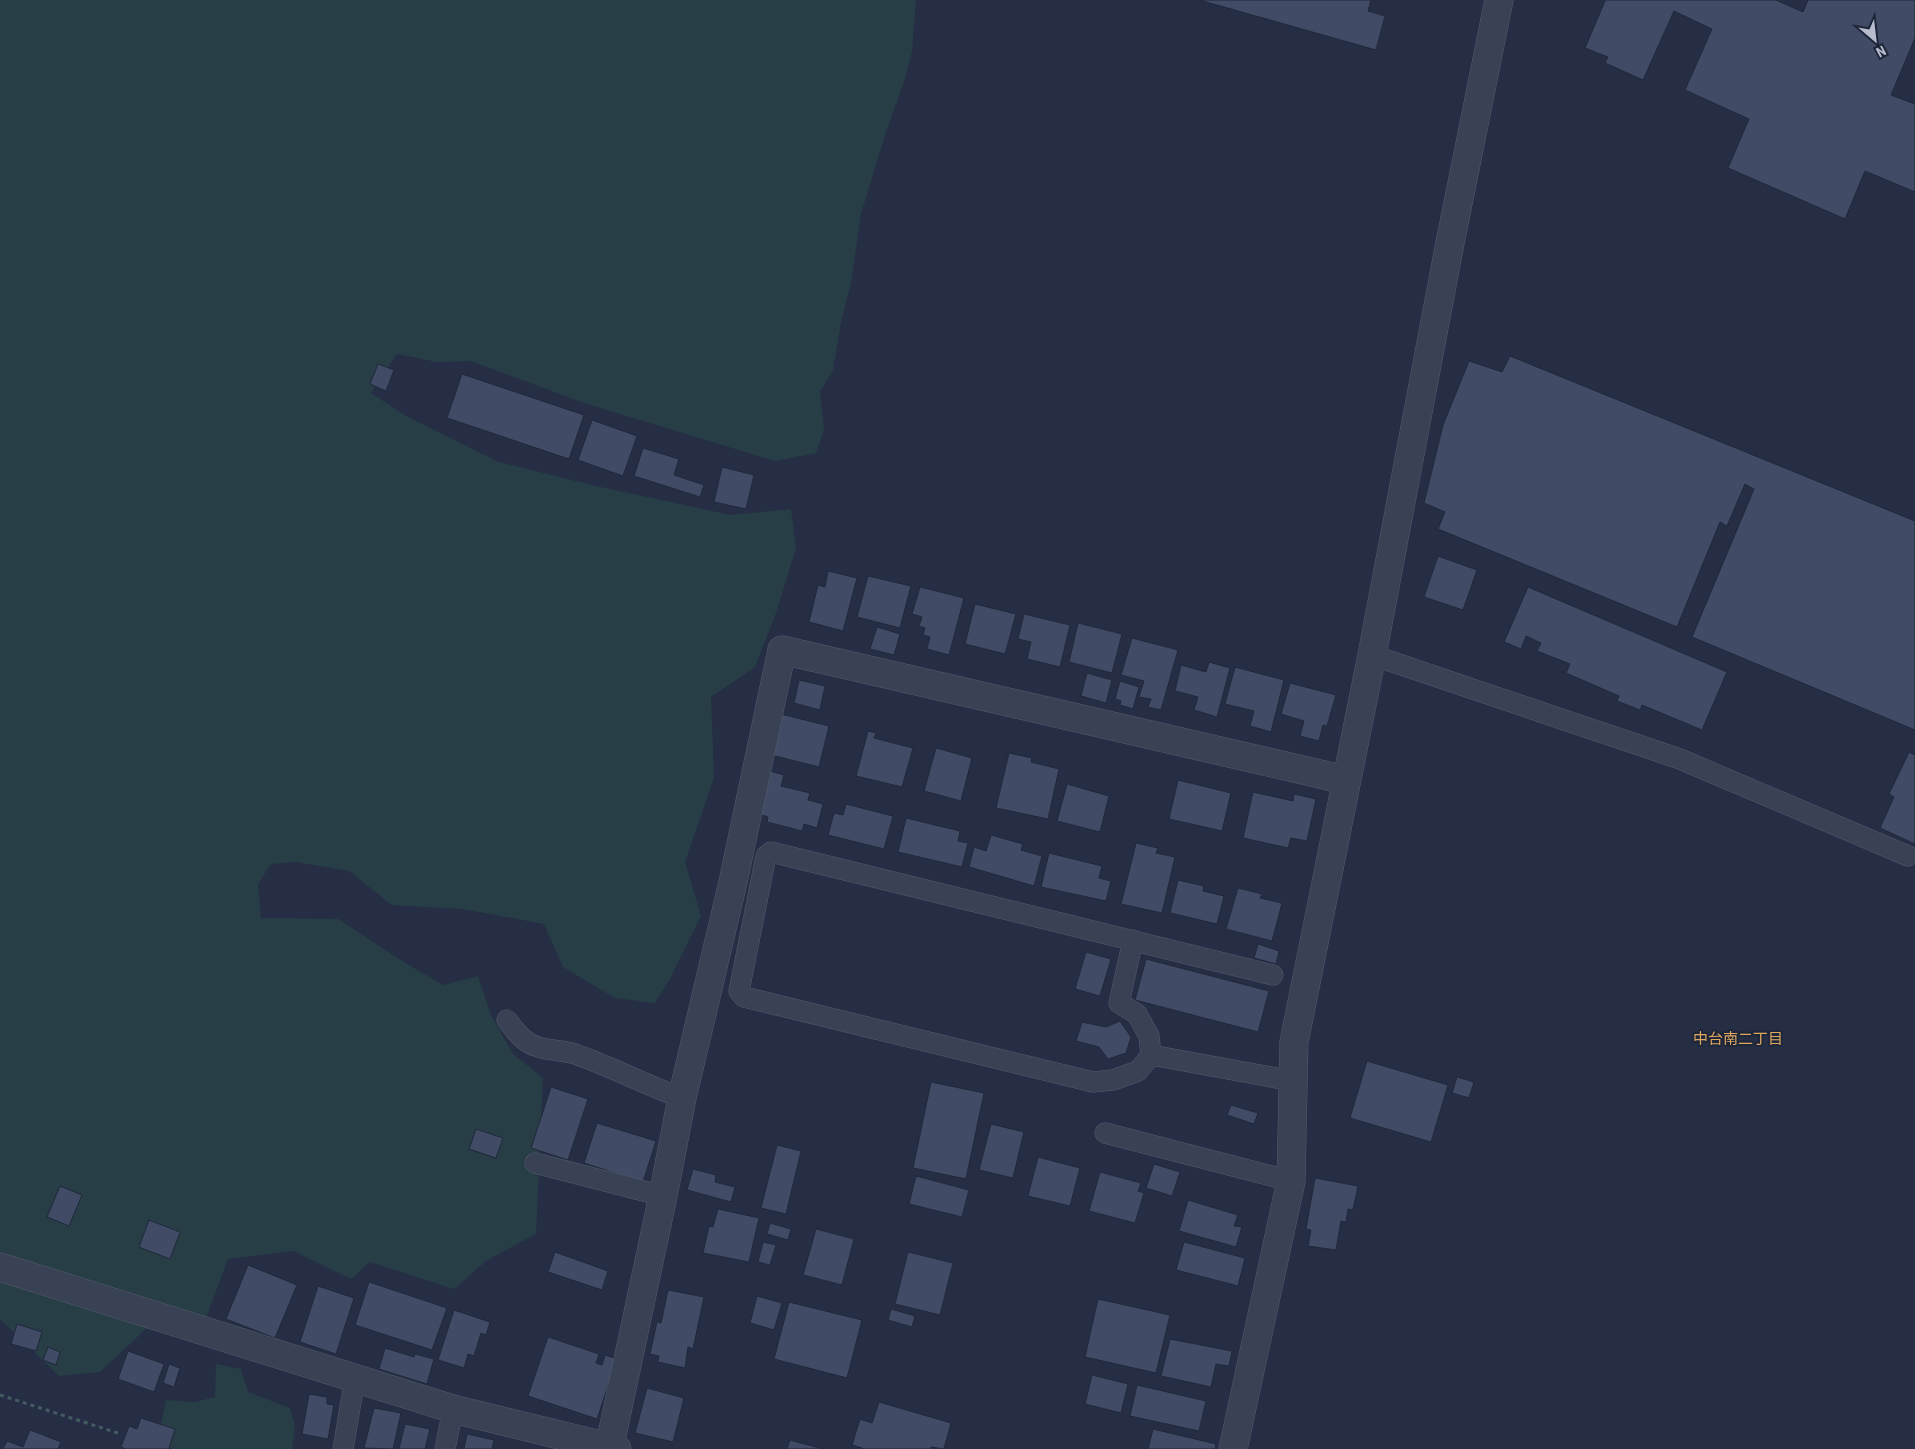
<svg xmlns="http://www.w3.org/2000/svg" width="1915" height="1449" font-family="'Roboto Condensed','Noto Sans JP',sans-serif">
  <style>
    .green { fill: #273e46 }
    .building { fill: #414b65; stroke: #20283b }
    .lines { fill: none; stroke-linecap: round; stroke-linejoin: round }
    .service-casing { stroke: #555c6e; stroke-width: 21 }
    .minor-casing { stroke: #555c6e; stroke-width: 29 }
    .path { stroke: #455b62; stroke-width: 3; stroke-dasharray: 4 4; stroke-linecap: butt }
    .service { stroke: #394154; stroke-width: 20 }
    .minor { stroke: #394154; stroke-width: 28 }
    .labels { text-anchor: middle; stroke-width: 4; stroke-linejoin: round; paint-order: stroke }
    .neighbourhood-label { font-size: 15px; fill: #dfa760; stroke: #1e2639 }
  </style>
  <rect width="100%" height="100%" fill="#252e45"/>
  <path class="green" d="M0,0H916L912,52L904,82L886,132L861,214L851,283L841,322L833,370L820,392L824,430L816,453L775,461L584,403L471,361L437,362L397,354L371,393L406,416L499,462L596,486L731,515L791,509L796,548L776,613L755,667L711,697L714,778L685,862L701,916L670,979L655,1003L615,998L563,967L544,924L463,909L392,905L349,871L296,862L271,864L258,884L261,918L338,919L407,964L443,985L478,976L491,1015L513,1054L543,1078L536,1234L486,1261L454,1289L370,1262L351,1279L293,1251L228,1259L205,1321L149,1326L100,1372L59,1376L0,1319Z
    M216,1364L241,1369L248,1392L290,1408L295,1426L292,1449H146L160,1429L166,1400L195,1402L215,1397Z"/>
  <path class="building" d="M1199,0H1371L1368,11L1385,16L1376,50Z
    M1604,0H1776L1803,12L1808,0H1915V38L1891,95L1915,104V192L1865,171L1845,219L1728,168L1749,119L1685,90L1712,29L1674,11L1643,80L1605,63L1608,57L1585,48L1605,1Z
    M1510,356L1915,521V730L1692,637L1754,489L1745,484L1727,526L1720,522L1677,627L1438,529L1445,512L1424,503L1443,425L1469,361L1502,372Z
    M378,364L394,370L386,391L370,384Z
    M462,374L584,415L569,459L447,418Z
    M592,420L637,436L623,476L578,460Z
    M643,448L679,459L674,475L704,485L700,497L634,476Z
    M722,467L754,475L746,509L714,502Z
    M1438,556L1477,570L1463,610L1424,597Z
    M828,571L857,578L843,631L809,622L818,585L825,587Z
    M868,576L911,586L900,628L857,617Z
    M920,587L964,598L949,655L927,649L930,637L923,635L925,628L919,626L922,617L912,614Z
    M1528,587L1727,672L1702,730L1642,705L1640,710L1617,701L1619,696L1566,673L1570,664L1537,651L1541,643L1526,636L1521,649L1504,642Z
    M975,604L1016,614L1005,654L965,644Z
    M1024,614L1070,625L1060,667L1027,659L1031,642L1018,639Z
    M1078,623L1122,634L1112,673L1069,662Z
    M877,627L900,634L894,655L870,649Z
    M1132,638L1178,650L1161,710L1148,707L1151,699L1139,697L1144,681L1121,675Z
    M1209,662L1230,668L1217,717L1194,710L1198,697L1175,691L1181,665L1206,672Z
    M1235,667L1284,680L1271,732L1250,726L1254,711L1225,704Z
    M1087,673L1112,680L1106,703L1081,696Z
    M799,680L825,686L820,710L794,703Z
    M1120,681L1139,687L1133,709L1120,705L1121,701L1115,699Z
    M1290,683L1336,695L1327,726L1323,725L1319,741L1300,736L1304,721L1281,714Z
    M781,714L829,726L819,767L771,755Z
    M868,731L876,733L874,738L913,748L902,787L856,776Z
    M936,748L972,758L961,801L924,791Z
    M1909,752L1915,755V844L1880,828L1894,797L1889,794Z
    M1009,753L1032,758L1031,762L1059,769L1048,819L996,808Z
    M770,771L784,775L781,786L810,793L808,800L823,804L817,828L804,824L802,831L767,822L768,817L759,814Z
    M1178,780L1231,793L1222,831L1169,819Z
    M1067,784L1109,796L1100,832L1057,821Z
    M1253,792L1293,801L1294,794L1316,799L1307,841L1291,838L1288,848L1243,838Z
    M846,804L893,816L884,849L828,835L834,813L843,815Z
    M906,818L960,831L958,841L968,843L962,867L898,852Z
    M991,835L1023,844L1021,850L1042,856L1034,886L969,867L974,847L986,851Z
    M1136,843L1158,848L1156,853L1175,857L1162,913L1121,904Z
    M1049,853L1102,866L1099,878L1111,881L1106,901L1041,887Z
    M1178,880L1204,886L1203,891L1224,896L1217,924L1170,913Z
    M1238,888L1262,894L1260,898L1282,903L1272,941L1226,929Z
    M1258,944L1279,951L1276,964L1254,958Z
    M1086,952L1111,959L1100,996L1075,989Z
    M1146,959L1269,991L1258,1032L1135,1000Z
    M1120,1021L1131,1037L1126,1053L1108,1059L1099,1047L1076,1041L1082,1022L1106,1027Z
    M1367,1061L1448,1085L1431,1142L1350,1118Z
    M1457,1077L1474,1082L1469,1098L1452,1093Z
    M931,1082L984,1093L966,1179L913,1168Z
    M551,1087L588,1099L568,1160L531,1148Z
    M1231,1105L1258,1113L1254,1124L1227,1115Z
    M597,1123L656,1141L643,1182L584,1163Z
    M991,1124L1024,1132L1013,1178L979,1170Z
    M476,1129L503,1138L496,1158L469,1149Z
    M777,1145L801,1151L786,1214L761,1208Z
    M1038,1157L1080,1168L1070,1206L1028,1196Z
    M1154,1164L1180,1172L1172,1196L1146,1188Z
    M693,1169L716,1175L715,1182L735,1187L731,1202L687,1190Z
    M1100,1172L1141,1183L1138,1191L1144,1193L1135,1223L1089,1211Z
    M916,1176L969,1190L962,1217L909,1204Z
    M1315,1178L1358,1186L1353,1210L1348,1209L1346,1222L1341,1221L1336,1250L1308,1246L1311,1230L1306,1229Z
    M60,1186L82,1195L69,1226L47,1217Z
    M1188,1200L1238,1215L1234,1226L1242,1227L1236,1247L1179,1231Z
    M718,1209L759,1218L749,1262L703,1253L709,1226L713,1227Z
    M149,1220L180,1232L170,1259L139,1247Z
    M770,1223L791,1229L788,1240L767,1234Z
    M816,1229L854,1239L842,1285L803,1275Z
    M763,1242L776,1245L770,1265L758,1262Z
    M1184,1242L1245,1258L1238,1286L1176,1270Z
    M555,1252L608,1271L602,1290L548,1272Z
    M908,1252L953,1263L940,1315L895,1304Z
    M248,1265L297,1285L275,1338L226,1319Z
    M369,1282L447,1308L432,1350L355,1325Z
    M318,1286L354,1298L336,1354L300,1342Z
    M668,1290L704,1297L693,1349L688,1347L685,1368L658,1362L659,1356L650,1354L657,1322L661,1323Z
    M757,1296L782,1303L774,1330L750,1323Z
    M1098,1299L1170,1315L1156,1373L1085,1357Z
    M789,1302L862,1320L847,1378L774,1359Z
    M891,1309L915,1316L912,1327L888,1320Z
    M454,1310L490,1322L486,1335L481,1333L474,1356L468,1354L464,1368L438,1360Z
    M17,1324L42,1332L36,1351L11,1344Z
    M548,1337L599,1354L596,1363L602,1365L605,1355L617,1359L597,1419L528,1396Z
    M1170,1339L1232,1351L1229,1366L1216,1364L1211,1387L1161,1376Z
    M48,1347L60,1352L56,1365L43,1360Z
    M385,1348L414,1357L415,1354L434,1359L427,1384L379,1369Z
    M128,1351L164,1364L154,1392L118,1379Z
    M169,1364L180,1368L174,1387L163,1383Z
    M1092,1375L1128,1384L1121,1413L1085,1404Z
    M1137,1385L1206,1401L1199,1431L1130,1416Z
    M647,1388L684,1398L673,1442L635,1433Z
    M309,1394L327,1397V1404L334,1405L328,1439L302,1434Z
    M879,1402L951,1423L944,1449L931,1447V1449H862V1448L852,1445L860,1419L872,1423Z
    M374,1408L401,1413L393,1449L364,1448Z
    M141,1418L175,1429L169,1448L172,1449H126L121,1447L129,1426L137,1429Z
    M405,1424L430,1429L425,1449H399Z
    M1153,1429L1216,1444L1215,1449H1148Z
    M30,1430L61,1442L58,1449H3L7,1441L23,1447Z
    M467,1434L494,1440L492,1449H464Z
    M790,1440L823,1449H787Z"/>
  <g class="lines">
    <g class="service-casing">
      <path id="service" d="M1372,655L1680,759L1908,856
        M1133,940L1119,1003L1137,1014L1149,1036L1151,1055
        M1273,975L771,852L766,856L739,991L744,997L1093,1082L1113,1080L1138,1071L1151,1055L1293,1081
        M507,1020C515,1031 524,1043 538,1047C550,1051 563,1050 575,1054C612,1067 646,1085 682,1098
        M1105,1133L1291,1181
        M535,1163L663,1196
        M343,1449L355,1378
        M445,1449L453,1409"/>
    </g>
    <g class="minor-casing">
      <path id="minor" d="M0,1267L453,1409L617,1449
        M609,1449L663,1196L682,1098L733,882L782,650L1346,780
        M1233,1449L1291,1181L1294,1042L1372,655L1449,248L1499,0"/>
    </g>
    <path class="path" d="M0,1395L121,1434"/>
    <use href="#service" class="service"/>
    <use href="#minor" class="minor"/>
  </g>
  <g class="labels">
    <g class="neighbourhood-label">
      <text x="1738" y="1044">中台南二丁目</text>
    </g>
  </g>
  <g transform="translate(1875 40) rotate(152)" stroke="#1e2639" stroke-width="4" paint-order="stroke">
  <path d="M0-4L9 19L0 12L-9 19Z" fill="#b7bdce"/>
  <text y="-8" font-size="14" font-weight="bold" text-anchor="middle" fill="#b7bdce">N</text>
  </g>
</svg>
